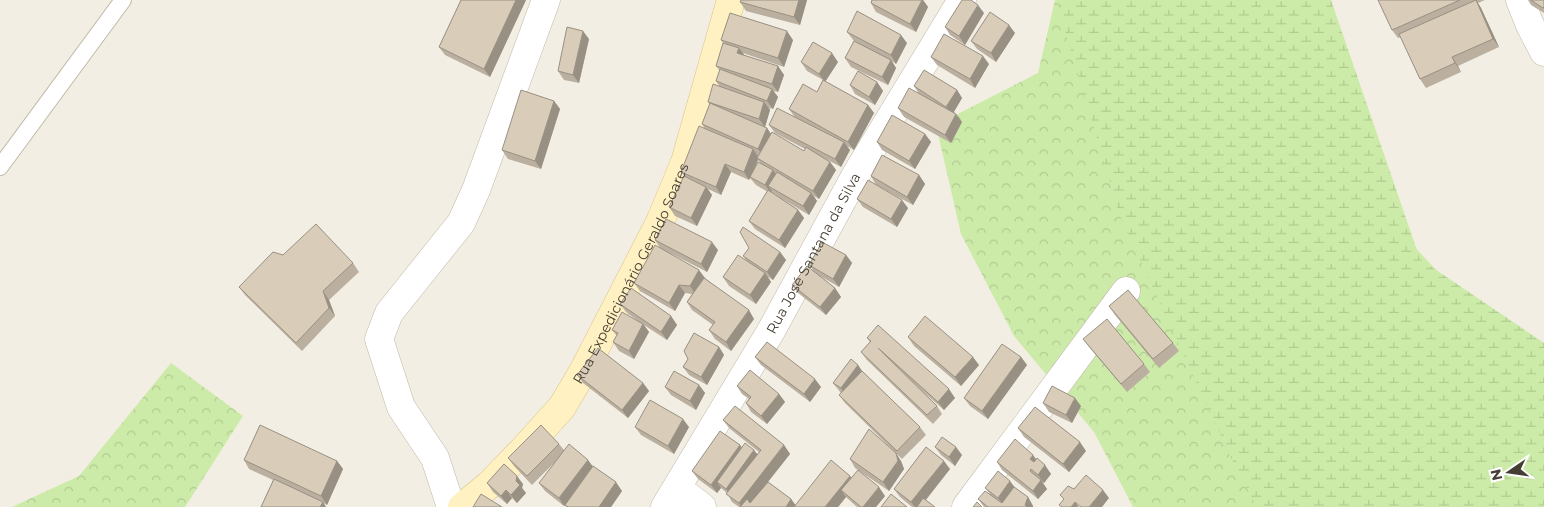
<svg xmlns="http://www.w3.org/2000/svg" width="1544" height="507" font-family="Montserrat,sans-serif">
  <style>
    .forest { fill: url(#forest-crowns) }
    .wetland { fill: url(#wetland-marsh) }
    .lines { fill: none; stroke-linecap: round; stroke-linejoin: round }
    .service-casing { stroke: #c2b9a8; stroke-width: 18 }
    .minor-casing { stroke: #c2b9a8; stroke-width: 29 }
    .secondary-casing { stroke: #d7c58e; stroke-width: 29 }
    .service { stroke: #fff; stroke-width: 16 }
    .minor { stroke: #fff; stroke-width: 28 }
    .secondary { stroke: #fff1c1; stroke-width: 28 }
    .wall { fill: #bbb0a0; fill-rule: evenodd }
    .shaded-wall { fill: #989082 }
    .building { fill: #d9cdba; stroke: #989082 }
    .labels { text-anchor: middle; stroke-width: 5; stroke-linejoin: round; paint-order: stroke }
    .street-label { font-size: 14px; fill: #453e33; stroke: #fff }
  </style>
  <defs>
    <pattern id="forest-crowns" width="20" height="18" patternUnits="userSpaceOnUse" patternTransform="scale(1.25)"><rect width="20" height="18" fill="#cceba8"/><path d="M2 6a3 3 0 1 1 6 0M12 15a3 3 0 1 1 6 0" fill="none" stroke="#b1cb91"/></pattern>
    <pattern id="wetland-marsh" width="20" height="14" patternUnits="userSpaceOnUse" patternTransform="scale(1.25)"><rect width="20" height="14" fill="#cceba8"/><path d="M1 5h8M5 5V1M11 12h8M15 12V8" fill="none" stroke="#b1cb91"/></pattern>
  </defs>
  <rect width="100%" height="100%" fill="#f3eee3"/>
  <path class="forest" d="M1055,0H1308L1389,220L1544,384V507H1133L1094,432L1014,336L961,234L936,125L1038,73Z
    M171,363L243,416L185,507H12L79,476Z"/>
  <path class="wetland" d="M1060,0H1331L1420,259L1544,343V507H1257L1233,462L1120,216L1060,14Z"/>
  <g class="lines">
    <g class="service-casing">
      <path id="service" d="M0,167L123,0"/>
    </g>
    <g class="minor-casing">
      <g id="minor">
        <path d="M1520,0L1530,25L1544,52"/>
        <path d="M677,488L702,507"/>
        <path d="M451,507L435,458L401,407L379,339L389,313L461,223L476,190L546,0"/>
        <path id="s1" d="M665,507L771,331L857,173L962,0"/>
        <path d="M966,507L1126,291"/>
      </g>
    </g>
    <g class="secondary-casing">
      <g id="secondary">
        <path id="s2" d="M462,507L489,485L525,448L562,407L585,368L660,222L685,162L731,0"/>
      </g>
    </g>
    <use href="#service" class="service"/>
    <use href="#minor" class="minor"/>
    <use href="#secondary" class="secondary"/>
  </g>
  <path class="wall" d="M461,0H526L490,77L445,55L439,47Z
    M741,0H807L800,25L746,11L740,2Z
    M872,0H923L928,7L916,32L876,12L871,3Z
    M1378,0H1485L1478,3L1481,8L1499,47L1458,66L1461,72L1426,88L1420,79L1401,37L1398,38L1392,30Z
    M1528,0H1544V13L1531,5Z
    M984,13L965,45L950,35L945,27Z
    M847,32L907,43L896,64L892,61L896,68L888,85L851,67L845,58L854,41Z
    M1015,33L996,62L977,49L971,41Z
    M589,39L579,83L564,80L558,71Z
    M721,40H793L784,67L743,53L744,55L778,66L784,75L778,92L773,91L778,97L773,109L769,108L770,110L765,127L767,128L771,134L804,151L805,149L775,133L769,125L794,116L789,109L817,92L823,80L807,71L801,62H838L825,82L868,105L874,113L854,150L847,146L850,150L841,167L824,158L830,162L836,170L819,199L814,196L817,201L809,215L774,194L772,191V192L798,210L804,218L785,248L755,229L749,221L768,192L756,185L750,178L749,180L731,172L721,195L708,189L712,195L697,226L675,216L669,207L685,177L681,172L705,129L702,124L710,104L708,102L720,87L716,81L720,71L716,66L723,43ZM758,160L761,164L756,166Z
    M931,57L989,64L975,88L937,65Z
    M877,82L883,91L875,105L855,94L850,85Z
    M914,86L957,90L962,98L954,112L962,122L951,143L904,117L898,108L919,94Z
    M554,101L560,109L541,169L508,159L502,150Z
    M925,134L931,142L915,169L882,150L877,142Z
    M919,175L925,184L913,205L876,185L871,176Z
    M857,199L908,208L897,227L863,207Z
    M655,240L718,250L707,272L670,253L705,278L754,319L731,351L715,339L709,330L713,325L692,310L687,302L692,294L685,293L675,311L640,291L634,283L660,248Z
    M749,248L780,252L786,260L773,280L768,277L771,282L756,304L729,286L723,277L746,260L743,256Z
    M283,255L353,263L359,272L329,300L335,316L302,351L245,295L239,287Z
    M846,255L852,263L839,287L820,276L835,288L841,297L826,315L798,293L792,285L813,270L809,265Z
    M620,304L671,316L677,325L667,340L644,325L649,332L634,359L619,351L613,342L617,336L612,330L638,321L626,312Z
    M1109,306L1173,343L1179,351L1159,368L1115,315Z
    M908,337L979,365L961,386L914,346Z
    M867,338L955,398L944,410L912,382L937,406L942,414L933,424L867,360L861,352L870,342Z
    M1083,339L1144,364L1150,372L1127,392L1089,347Z
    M719,347L724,355L707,385L689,375L683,367L688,359Z
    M755,357L821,387L810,402L761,365Z
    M1021,357L1027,365L988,419L970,406L964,398Z
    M858,365L862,371L920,427L926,435L902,459L845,403L839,395L841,393L833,383Z
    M577,375L643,383L649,391L628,418L583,383Z
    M699,385L705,393L696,410L671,395L665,387Z
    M737,386L779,394L785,402L767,424L751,412L746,403L749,399L742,394Z
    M1043,403L1081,406L1072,423L1049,412Z
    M723,420L784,445L790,454L768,482L791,499L795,505L850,476L851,478L885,496L876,507H857L846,497L838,507H739L732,502L727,493L721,488L717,493L698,479L692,471L740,445L741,447L758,454L759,452L729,428Z
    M635,427H689L674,454L641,435Z
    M1018,428L1086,451L1069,472L1024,437Z
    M559,444L564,450L593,466L622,491L611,507H566L565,505L564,506L545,491L539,483L555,462L532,485L514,466L508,458Z
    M935,447L962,455L955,466L941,455Z
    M850,459L901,461L904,469L889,491L855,468Z
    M1036,459L1051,474L1044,483L1042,482L1047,489L1038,499L1002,470L997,462Z
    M244,460L337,461L343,469L327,505L323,503L326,507H261L273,480L249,469Z
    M950,469L926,500L935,507H912L900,497L894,489Z
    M487,483L523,484L522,488L526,493L517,503L512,498L507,504L493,492Z
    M985,488H1015L1028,497L1033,506V507H984L978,499L990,494Z"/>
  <path class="shaded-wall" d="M516,0H526L490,77L484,69Z
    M799,0H807L800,25L794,17Z
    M922,0H923L928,7L916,32L910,24Z
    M1476,0L1481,8L1499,47L1493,39Z
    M978,5L984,13L965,45L959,36Z
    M1009,25L1015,33L996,62L991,53Z
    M583,31L589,39L579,83L573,75Z
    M787,31L793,40L784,67L778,58Z
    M901,35L907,43L896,64L891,55Z
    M739,48L745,56L737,53Z
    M832,53L838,62L825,82L819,74Z
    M983,56L989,64L975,88L970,79Z
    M1452,57L1458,66L1461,72L1455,63Z
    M891,60L896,68L888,85L882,77Z
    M778,66L784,75L778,92L772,84Z
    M877,82L883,91L875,105L869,97Z
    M772,89L778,97L773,109L767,101Z
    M957,90L962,98L952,115L946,107Z
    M554,101L560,109L541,169L535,161Z
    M764,102L770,110L765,127L759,119Z
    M868,105L874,113L854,150L848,142Z
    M956,114L962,122L951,143L945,135Z
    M767,128L773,137L764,157L758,149Z
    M925,134L931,142L915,169L909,161Z
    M844,142L850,150L841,167L835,159Z
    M753,149L759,158H757L758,160L749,180L744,172Z
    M830,162L836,170L819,199L813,191Z
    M725,164L731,172L721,195L716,187Z
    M773,170L779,178L768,186L772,191L771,193L765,185Z
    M919,175L925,184L913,205L907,197Z
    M706,187L712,195L697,226L691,218Z
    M811,193L817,201L809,215L803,206Z
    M902,200L908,208L897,227L891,219Z
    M798,210L804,218L785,248L779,240Z
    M712,242L718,250L707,272L701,264Z
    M780,252L786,260L773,280L767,272Z
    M846,255L852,263L839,287L833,279Z
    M699,270L705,278L696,295L690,286Z
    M765,273L771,282L756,304L750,295Z
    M679,285L685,293L675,311L669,303Z
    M835,288L841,297L826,315L820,307Z
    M323,291L329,300L335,316L329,308Z
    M749,310L754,319L731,351L726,342Z
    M671,316L677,325L667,340L661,332Z
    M643,324L649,332L634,359L629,351Z
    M719,347L724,355L707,385L701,377Z
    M973,357L979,365L961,386L955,377Z
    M1021,357L1027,365L988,419L982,411Z
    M858,365L864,374L846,397L841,388Z
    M815,379L821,387L810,402L804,394Z
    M643,383L649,391L628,418L622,410Z
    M699,385L705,393L696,410L690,401Z
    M949,389L955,398L944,410L938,402Z
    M779,394L785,402L767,424L761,416Z
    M1075,398L1081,406L1072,423L1066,415Z
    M683,419L689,427L674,454L668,446Z
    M1080,442L1086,451L1069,472L1063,464Z
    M740,445L746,453L717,482L721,488L717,493L711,485Z
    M784,445L790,454L748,507H741L739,503Z
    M956,447L962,455L955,466L949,457Z
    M754,450L760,458L732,497L726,489Z
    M896,453L901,461L904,469L889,491L883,482Z
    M1033,455L1039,463L1036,467L1030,459Z
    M588,460L594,468L564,506L559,498Z
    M337,461L343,469L327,505L321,496Z
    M944,461L950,469L920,507H915L911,502Z
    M1045,465L1051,474L1044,483L1038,475Z
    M517,476L523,484L522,488L526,493L517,503L511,495Z
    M850,476L856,484L841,490L846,497L838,507H825Z
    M1041,480L1047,489L1038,499L1033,491Z
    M1010,481L1016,489L1004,506L998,498Z
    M616,482L622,491L611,507H599Z
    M879,487L885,496L876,507H863Z
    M506,490L512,498L507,504L501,496Z
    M1103,490L1109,498L1102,507H1089Z
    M1028,497L1033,506V507H1026L1025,505Z
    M791,499L797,507H786Z
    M323,502L326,507H320Z
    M1075,502L1079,507H1071Z"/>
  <path class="building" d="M461,0H516L484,69L439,47Z
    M741,0H799L794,17L740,2Z
    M872,0H922L910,24L871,3Z
    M962,0H971L978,5L959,36L945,27Z
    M1378,0H1460L1392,30Z
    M1476,0L1493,39L1452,57L1455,63L1420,79L1399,34Z
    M1531,0H1544V7L1543,8Z
    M857,11L901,35L891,55L847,32Z
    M990,12L1009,25L991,53L971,41Z
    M730,13L787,31L778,58L721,40Z
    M567,27L583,31L573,75L558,71Z
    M944,34L983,56L970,79L931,57Z
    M854,41L891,60L882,77L845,58Z
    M813,42L832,53L819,74L801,62Z
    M723,43L739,48L737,53L778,66L772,84L716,66Z
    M720,69L772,89L767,101L716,81Z
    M924,70L957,90L946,107L914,86Z
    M858,71L877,82L869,97L850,85Z
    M823,80L868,105L848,142L789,109L803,84L817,92Z
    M713,84L764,102L759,119L708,102Z
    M909,88L956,114L945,135L898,108Z
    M521,90L554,101L535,161L502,150Z
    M710,103L767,128L758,149L702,124Z
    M777,108L844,142L835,159L769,125Z
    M892,115L925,134L909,161L877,142Z
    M699,126L753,149L744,172L725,164L716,187L681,172Z
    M772,132L804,151L806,147L830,162L813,191L757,158Z
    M882,155L919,175L907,197L871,176Z
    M758,162L773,170L765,185L750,177Z
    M777,172L811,193L803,206L768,186Z
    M684,176L706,187L691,218L669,207Z
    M868,180L902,200L891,219L857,199Z
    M768,190L798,210L779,240L749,221Z
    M666,219L712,242L701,264L655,240Z
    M316,224L353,263L323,291L329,308L296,343L239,287L273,252L283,255Z
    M743,227L780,252L767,272L743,256L749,248L740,232Z
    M822,242L846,255L833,279L809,265Z
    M655,245L699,270L690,286L679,285L669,303L634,283Z
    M738,255L765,273L750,295L723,277Z
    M807,266L835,288L820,307L792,285Z
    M704,278L749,310L726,342L709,330L715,322L687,302Z
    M631,288L671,316L661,332L620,304Z
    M1128,290L1173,343L1153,359L1109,306Z
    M622,312L643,324L629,351L613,342L618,333L612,330Z
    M925,316L973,357L955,377L908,337Z
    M1107,319L1144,364L1121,384L1083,339Z
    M878,325L949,389L938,402L878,348L937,406L927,415L861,352L871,341L867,338Z
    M694,333L719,347L701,377L683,367L688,359L684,351Z
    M767,342L815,379L804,394L755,357Z
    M1002,344L1021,357L982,411L964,398Z
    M598,348L643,383L622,410L577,375Z
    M851,359L858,365L841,388L833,383Z
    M750,370L779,394L761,416L746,403L751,397L737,386Z
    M674,371L699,385L690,401L665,387Z
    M862,371L920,427L897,451L839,395Z
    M1052,386L1075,398L1066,415L1043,403Z
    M650,400L683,419L668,446L635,427Z
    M735,406L784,445L739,503L726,494L761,450L723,420Z
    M1035,407L1080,442L1063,464L1018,428Z
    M260,425L337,461L321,496L244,460Z
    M541,425L559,444L527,476L508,458Z
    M869,429L896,453L898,461L883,482L850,459Z
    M720,431L740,445L711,485L692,471Z
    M942,437L956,447L949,457L935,447Z
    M1015,439L1033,455L1030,459L1034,462L1037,458L1045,465L1038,475L1031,469L1030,471L1041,480L1033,491L997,462Z
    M745,443L754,450L726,489L717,482Z
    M569,444L588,460L559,498L539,483Z
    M926,447L944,461L911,502L894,489Z
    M831,460L850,476L825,507H794Z
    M504,464L517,476L516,481L520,485L511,495L506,490L501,496L487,483Z
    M593,466L616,482L599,507H568L565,505Z
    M858,470L879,487L863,507H861L841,490Z
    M998,471L1010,481L998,498L985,488Z
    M1086,475L1103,490L1089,507H1081L1075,502L1071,507H1062L1059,505L1064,499L1060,495L1068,486L1074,489Z
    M274,479L323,502L320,507H261Z
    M768,482L791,499L786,507H740L747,499L750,503Z
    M1014,487L1028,497L1025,505L1027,507H988L978,499L985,491L1002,503Z
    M481,494L502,507H473Z
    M891,494L907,507H881Z
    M923,498L935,507H917Z
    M977,502L982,507H973Z"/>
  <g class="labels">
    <g class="street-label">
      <text dy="5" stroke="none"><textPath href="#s1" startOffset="294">Rua José Santana da Silva</textPath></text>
      <text dy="5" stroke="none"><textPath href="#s2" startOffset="292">Rua Expedicionário Geraldo Soares</textPath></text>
    </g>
  </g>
  <g transform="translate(1509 472) rotate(257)" stroke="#ffffff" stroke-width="4" paint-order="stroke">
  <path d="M0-4L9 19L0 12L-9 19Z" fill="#453e33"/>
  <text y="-8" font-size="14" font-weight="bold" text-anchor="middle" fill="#453e33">N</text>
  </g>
</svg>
